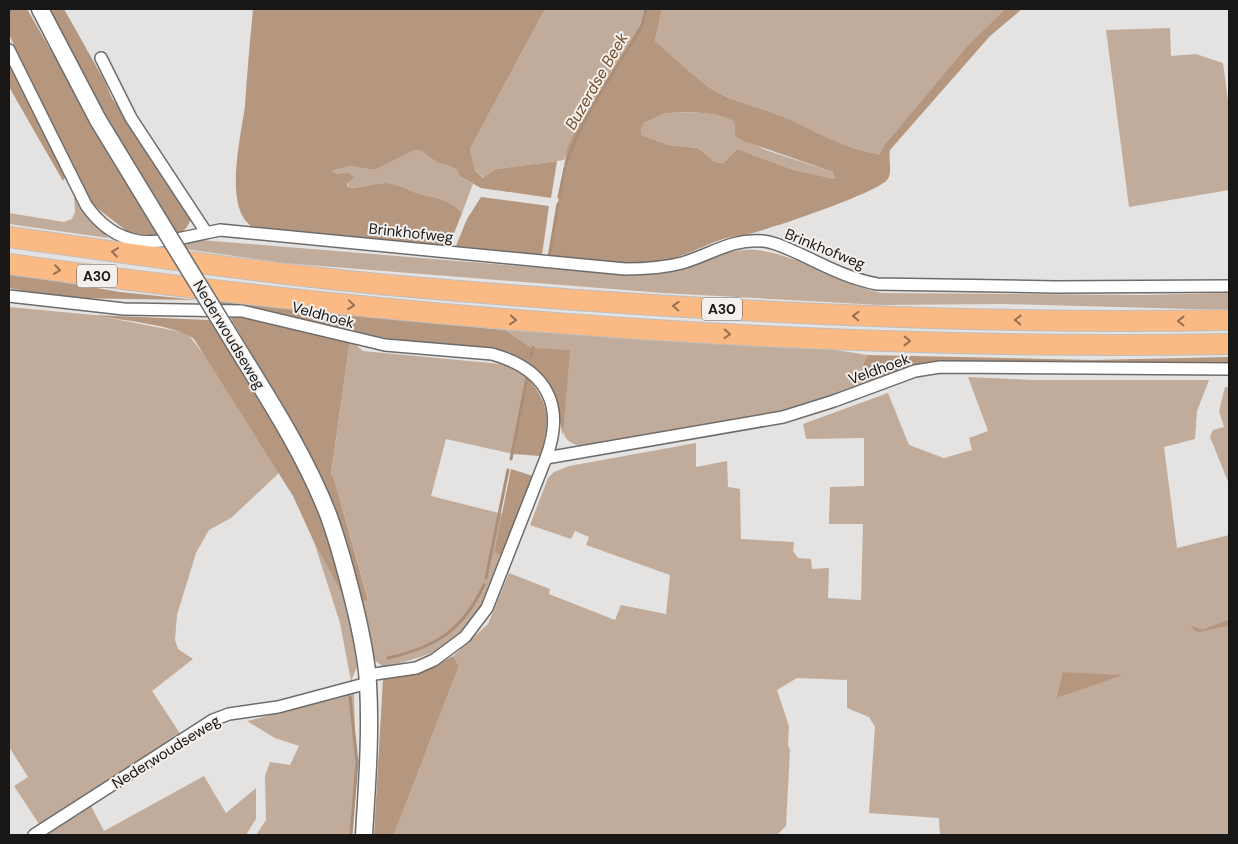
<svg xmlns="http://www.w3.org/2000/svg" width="1238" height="844" font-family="'DM Sans',sans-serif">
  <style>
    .green { fill: #c1ac9b; fill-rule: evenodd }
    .forest { fill: #b59780; fill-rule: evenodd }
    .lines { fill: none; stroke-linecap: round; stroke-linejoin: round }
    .stream { stroke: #ab8e77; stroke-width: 3 }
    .street-casing { stroke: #6e6c6a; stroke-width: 14 }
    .secondary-casing { stroke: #6e6c6a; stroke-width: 19 }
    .highway-casing { stroke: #bebebe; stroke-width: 22 }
    .street { stroke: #fff; stroke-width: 11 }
    .secondary { stroke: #fff; stroke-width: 16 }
    .highway { stroke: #fbb984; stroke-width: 20 }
    .secondary-bridge-casing { stroke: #6e6c6a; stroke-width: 19; stroke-linecap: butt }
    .secondary-bridge { stroke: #fff; stroke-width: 16 }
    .oneway { stroke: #957052 }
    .labels { text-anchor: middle; stroke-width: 4; stroke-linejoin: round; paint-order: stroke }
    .shield { fill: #f3f0ee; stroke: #5a5857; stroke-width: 1 }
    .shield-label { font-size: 14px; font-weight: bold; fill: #181716 }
    .street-label { font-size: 15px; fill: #181716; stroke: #f3f0ee }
    .water-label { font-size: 16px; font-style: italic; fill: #764b25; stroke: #f3f0ee }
  </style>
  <rect width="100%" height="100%" fill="#e5e3e1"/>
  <path class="green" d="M545,9H645L640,25L578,126L564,160L496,169L484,178L475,170L470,149Z
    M662,9H1005L967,46L885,144L881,154C845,150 814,130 781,116C758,106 731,102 710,88C691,74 673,56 655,41Z
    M1170,28L1171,56L1196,54L1223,63L1229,108V190L1129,207L1106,30Z
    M677,112C698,113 715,111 734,122L735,135L766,150L833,172L835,179L794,170L737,149L723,163L715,162L698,148L668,145L642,135L641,130L644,123L663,114Z
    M415,150L421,151L438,163L450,166L457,170L459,176L473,184L462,213C450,199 436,198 420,194C409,191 399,184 387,183C374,183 362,188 348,188V172L337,174L332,171L350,166L375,170Z
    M74,196L108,238L9,224V213L64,222L72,219L75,212Z
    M201,240L630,275C646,275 660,275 675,271C701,264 729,247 756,250C799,254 838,285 882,293L1142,295L1229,293V310L1003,304L880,305L663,293L283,263L171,247L169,245Z
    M9,307L94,315L187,333L205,356L279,473L231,518L209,530L196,553L177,615L175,640L178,649L193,659L152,691L183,738L41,827L14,786L28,777L9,747Z
    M505,330L829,349L868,355L863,364L869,386L808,407L663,434L579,446C566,441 563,438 563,423L532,348Z
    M350,340L363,351L501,364L519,371L527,377L513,454L446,439L431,496L503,514L494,553L505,556C496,576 489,601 476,619C455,650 417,659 383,667L371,657L360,602L368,599L333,475L331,476Z
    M968,377L1032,380H1209L1197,411L1195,439L1164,447L1177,548L1229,535V619L1203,629L1190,624L1197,633L1229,626V835H940L939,818L869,813L875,727L869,717L847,708V680L797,678L777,690L789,726L788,745L790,750L786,826L777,835H394L459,666L453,656L488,624L509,573L550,589L549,594L615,620L621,605L666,614L670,575L586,545L589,537L575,531L571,539L530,525L548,478L554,472L569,466L696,443V467L727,461L728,487L740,489L741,539L794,542L793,551L798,558L811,559L812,569L829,568L828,598L861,600L863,524H829L830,487L864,486V438L806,439L803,424L888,393L909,445L944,458L972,450L969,438L988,431ZM1064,673L1081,688L1057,697H1056Z
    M1225,387H1229V484L1210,437L1213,430L1224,427L1219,411Z
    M314,542L348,606L357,667L351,681L340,623Z
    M354,693L356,767L352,835H256L266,820L265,776L270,762L290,765L299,746L275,738L247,721Z
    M204,776L226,813L256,788V819L246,835H47L91,806L104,831Z"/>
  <path class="forest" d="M9,9H27L158,236L128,232L93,205L30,81L9,34Z
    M45,9H64L104,80L112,98L187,209L191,218C189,226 185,230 178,235L69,57Z
    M253,9H545L470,149L475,170L483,178L496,169L557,161L551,198L481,188L459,176L457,170L450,166L438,163L421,151L415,150L375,170L350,166L332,171L337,174L348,172L354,177L347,184L348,188C362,188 374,183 387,183C399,184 409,191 420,194C436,198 450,199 462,213L449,246L255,228C221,212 242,134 245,105C247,73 250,41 253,9Z
    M645,9H662L655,41C673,56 691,74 710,88C731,102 758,106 781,116C813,129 845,150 880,154L885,144L967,46L1005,9H1022L990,36L890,150C888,159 893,173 887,180C874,194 773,228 749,234C741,236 732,236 723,239C699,247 677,261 651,262C617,265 582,259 549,256L567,149L578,126L640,25ZM677,112C698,113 715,111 734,122L735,135L741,140L833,172L835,179L794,170L737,149L723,163L715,162L698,148L668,145L642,135L641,130L644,123L663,114Z
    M9,58L67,174L63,181L9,87Z
    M481,197L549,206L542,255L456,246L467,219Z
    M9,273L120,292L197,300L62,298L9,288Z
    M204,300L505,330L532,348L570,350L563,436L556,402L546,383L493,351L385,338L256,309L208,307Z
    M94,315L209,320L289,440L333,546L348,606L314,542L293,496L194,339C177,325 118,320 94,315Z
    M230,317H253L350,340L331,475H333L368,600L360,602L340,526L311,457Z
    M868,355L1092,360L1229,357V365L1095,366L929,362L908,368L869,386L863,364Z
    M527,377C551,405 550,422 540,456L513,454Z
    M511,469L533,476L505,556L494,553Z
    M1229,619V626L1197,633L1189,624L1203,629Z
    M453,656L459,666L394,835H374L383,679L435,666Z
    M1060,672L1123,675L1056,698L1063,673Z"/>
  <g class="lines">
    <path class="stream" d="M566,164C583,115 615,71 642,26L646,9
      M559,197L565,168
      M549,257L558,204
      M531,357L533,347
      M511,459L527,377
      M486,578L508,470
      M388,658C436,647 462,631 484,585
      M350,697L357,762L351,835"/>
    <g class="street-casing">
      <path id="street" d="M9,50L86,205C123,258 166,241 220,230L625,269C645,269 663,268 682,263C710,255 732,238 763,241C776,242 790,250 802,255C827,267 850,279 877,284L1056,287L1229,286
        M101,58L131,118L206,232
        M9,296L124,309L242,311L385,345L492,354C546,369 566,405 546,458
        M368,675L416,668L434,660L465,637L487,608L546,458L783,417L834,401L915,371L940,367L1229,369
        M34,835L213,720L229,714L278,707L368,683"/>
    </g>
    <g class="secondary-casing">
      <path id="secondary" d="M40,9L98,120L160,222
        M225,328C262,389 302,448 328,514C340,547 349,582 357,616C362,638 367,661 368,684C371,734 367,785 364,835"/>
    </g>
    <g class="highway-casing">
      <path id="highway" d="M9,237C139,255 269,274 400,286C675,310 952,325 1229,320
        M9,264C413,320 821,351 1229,344"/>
    </g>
    <use href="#street" class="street"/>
    <use href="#secondary" class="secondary"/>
    <use href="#highway" class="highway"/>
    <g class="secondary-bridge-casing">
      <path id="secondary-bridge" d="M160,222L225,328"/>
    </g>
    <use href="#secondary-bridge" class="secondary-bridge"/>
  </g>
  <defs><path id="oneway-chevron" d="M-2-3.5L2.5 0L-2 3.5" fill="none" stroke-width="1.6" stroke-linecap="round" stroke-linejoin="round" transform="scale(1.25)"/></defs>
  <g class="oneway">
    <use href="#oneway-chevron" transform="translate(115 252) rotate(-172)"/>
    <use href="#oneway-chevron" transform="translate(57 270) rotate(8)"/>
    <use href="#oneway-chevron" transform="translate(351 305) rotate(6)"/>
    <use href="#oneway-chevron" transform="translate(676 306) rotate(-177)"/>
    <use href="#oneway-chevron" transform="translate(856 316) rotate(-178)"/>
    <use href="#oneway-chevron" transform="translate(513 320) rotate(5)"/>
    <use href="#oneway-chevron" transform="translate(1018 320) rotate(-179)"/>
    <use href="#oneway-chevron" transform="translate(1181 321) rotate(-180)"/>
    <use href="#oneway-chevron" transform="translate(727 334) rotate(3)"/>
    <use href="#oneway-chevron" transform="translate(907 341) rotate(1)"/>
  </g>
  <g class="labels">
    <g class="shield">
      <rect x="77" y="264.5" width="40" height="23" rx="4"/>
      <rect x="702" y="297.5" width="40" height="23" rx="4"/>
    </g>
    <g class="shield-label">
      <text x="97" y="281">A30</text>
      <text x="722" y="314">A30</text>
    </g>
    <g class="street-label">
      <text transform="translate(411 233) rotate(6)" y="5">Brinkhofweg</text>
      <text transform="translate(825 249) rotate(22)" y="5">Brinkhofweg</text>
      <text transform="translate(323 315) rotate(15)" y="5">Veldhoek</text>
      <text transform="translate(229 335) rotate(59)" y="5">Nederwoudseweg</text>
      <text transform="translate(879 369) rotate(-20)" y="5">Veldhoek</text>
      <text transform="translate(166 752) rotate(-32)" y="5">Nederwoudseweg</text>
    </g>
    <g class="water-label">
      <text transform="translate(596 81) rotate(-60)" y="6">Buzerdse Beek</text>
    </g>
  </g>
  <rect width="1238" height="844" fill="none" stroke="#181716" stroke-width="20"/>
</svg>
